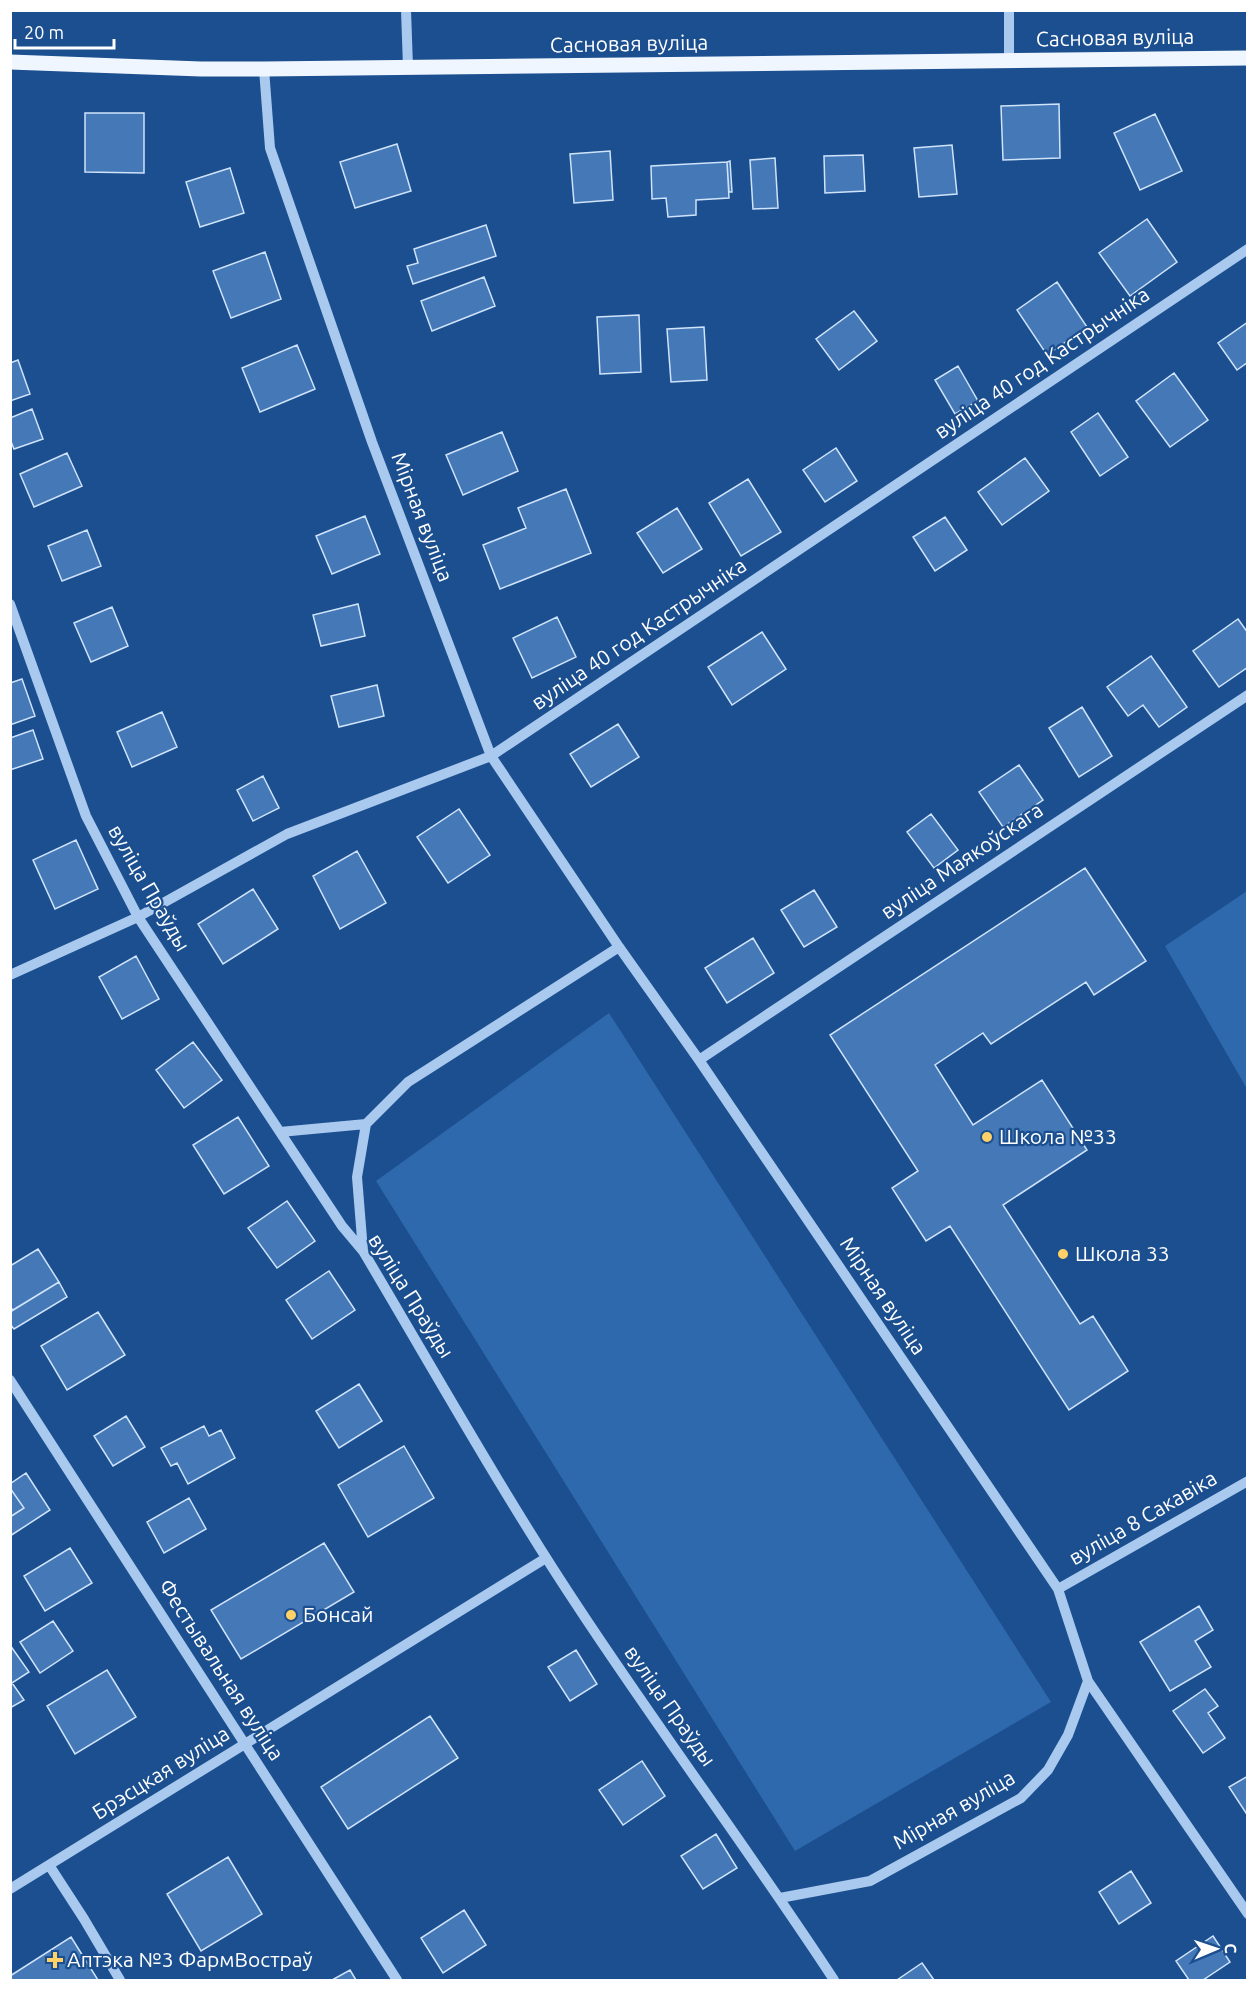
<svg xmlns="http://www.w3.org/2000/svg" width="1258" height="1991" font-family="Ubuntu,sans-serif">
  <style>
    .green { fill: #2e69ad }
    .building { fill: #4478b7; stroke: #cfe3fa; stroke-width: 1.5 }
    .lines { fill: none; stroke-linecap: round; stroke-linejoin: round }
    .minor { stroke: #a9c9ee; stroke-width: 10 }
    .major { stroke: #f0f6ff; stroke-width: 15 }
    .poi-dot { fill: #ffd166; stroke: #1b4f8f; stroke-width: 2 }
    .labels { text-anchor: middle; stroke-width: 4.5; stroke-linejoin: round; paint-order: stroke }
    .street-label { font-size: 21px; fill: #fff; stroke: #1b4f8f }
    .poi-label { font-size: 21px; fill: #fff; stroke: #1b4f8f; text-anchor: start }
  </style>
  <rect width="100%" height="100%" fill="#1b4f8f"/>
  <path class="green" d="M1247,891V1089L1165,946Z
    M609,1013L1051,1702L795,1851L376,1181Z"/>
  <path class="building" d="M1059,104L1060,158L1003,160L1001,106Z
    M85,113H144V173L85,172Z
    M1155,114L1182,171L1140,190L1114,133Z
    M397,144L411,191L355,208L340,162Z
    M952,145L957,194L919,197L914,148Z
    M610,151L613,200L574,203L570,154Z
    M863,155L865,191L825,193L824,156Z
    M775,158L778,208L753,209L750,160Z
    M730,161L732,192H729L727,162Z
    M727,162L729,198L696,200V215L668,217L666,198L652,199L651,166Z
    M230,168L244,213L200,227L186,182Z
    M1147,219L1177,262L1130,296L1099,253Z
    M486,225L496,256L413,284L407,266L418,263L414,249Z
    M265,252L281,299L231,318L213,271Z
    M484,277L495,306L432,331L421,301Z
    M1057,282L1087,327L1047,355L1017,310Z
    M854,311L877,341L839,370L816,339Z
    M639,315L641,372L600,374L597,317Z
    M1248,322V362L1237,370L1218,343Z
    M704,327L707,380L671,382L667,329Z
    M297,345L315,389L260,412L242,368Z
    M18,360L30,394L10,401V363Z
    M958,366L978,401L955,414L935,380Z
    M1174,373L1208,420L1170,447L1136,401Z
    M32,409L43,439L14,449L10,439V418Z
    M1098,413L1128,457L1100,476L1071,432Z
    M502,432L518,471L463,495L446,455Z
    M836,448L857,481L825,502L803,470Z
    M67,453L82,486L34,507L20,474Z
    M1025,458L1049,491L1002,525L978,492Z
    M748,479L781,532L741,556L709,503Z
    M566,489L591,553L500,589L483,545L526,528L518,508Z
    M677,508L702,549L663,573L637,533Z
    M365,516L380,554L332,574L316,536Z
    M945,517L967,550L935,571L913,537Z
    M87,530L101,566L62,581L48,546Z
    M358,604L365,636L321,646L313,615Z
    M112,607L128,646L91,662L74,623Z
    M557,617L576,657L532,678L513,638Z
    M1238,619L1248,633V667L1219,687L1193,651Z
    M762,632L786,669L732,705L708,667Z
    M1151,656L1187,707L1159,727L1143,705L1128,716L1107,687Z
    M22,679L35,716L10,725V683Z
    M377,685L384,716L339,727L331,696Z
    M1082,707L1112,756L1079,777L1049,728Z
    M162,712L177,747L132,767L117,732Z
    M618,724L639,757L591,787L570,754Z
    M33,730L43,759L10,770V738Z
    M1019,765L1043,800L1003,827L979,792Z
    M263,776L279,808L253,821L237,790Z
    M459,809L490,855L448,883L417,837Z
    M931,814L958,850L934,868L907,832Z
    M76,840L98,889L55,909L33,860Z
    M357,851L386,903L340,929L313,876Z
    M1085,868L1146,961L1094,995L1086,982L991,1044L983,1033L935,1065L973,1125L1042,1080L1087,1150L1003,1205L1080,1324L1093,1316L1128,1371L1069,1410L950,1226L926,1241L892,1188L918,1171L830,1035Z
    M253,889L278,929L223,964L198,924Z
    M814,890L837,927L804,947L781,910Z
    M753,938L774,973L727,1003L705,968Z
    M136,956L159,999L122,1019L99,977Z
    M193,1042L222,1080L184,1108L156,1070Z
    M238,1117L269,1166L224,1194L193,1145Z
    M287,1201L315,1241L277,1268L248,1228Z
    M38,1249L59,1282L13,1310L10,1307V1266Z
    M329,1271L355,1310L312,1339L286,1300Z
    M59,1282L67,1297L14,1329L10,1324V1312Z
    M98,1312L125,1355L67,1390L41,1346Z
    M359,1384L382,1421L339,1448L316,1411Z
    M126,1416L145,1447L113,1466L94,1436Z
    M204,1426L209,1436L221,1430L235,1458L188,1484L177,1463L171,1466L161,1448Z
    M404,1446L434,1498L368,1537L338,1485Z
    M26,1473L50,1510L10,1536V1517L24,1508L10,1488V1484Z
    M10,1488L24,1508L10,1517Z
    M189,1498L206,1529L164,1553L147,1522Z
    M324,1543L354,1592L241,1659L211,1610Z
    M70,1548L92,1583L45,1611L24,1576Z
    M1199,1606L1213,1630L1195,1641L1211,1667L1170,1691L1140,1642Z
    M53,1621L73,1651L40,1673L20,1642Z
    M10,1645L29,1672L12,1683L10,1680Z
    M576,1650L597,1684L570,1701L548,1667Z
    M107,1670L136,1717L75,1754L47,1706Z
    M10,1680L24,1700L10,1708Z
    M1205,1689L1218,1706L1208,1713L1225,1738L1203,1753L1173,1711Z
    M430,1716L458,1758L348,1829L321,1787Z
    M642,1761L665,1796L623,1825L599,1790Z
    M1248,1776V1816L1229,1787Z
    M716,1834L737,1868L703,1889L681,1856Z
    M228,1857L262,1914L201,1951L167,1894Z
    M1131,1871L1151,1903L1119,1924L1099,1892Z
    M464,1910L486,1945L443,1973L421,1938Z
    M1213,1936L1230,1962L1203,1980H1189L1176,1961Z
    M71,1937L98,1980H10V1976Z
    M922,1963L934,1980H897Z
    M350,1970L356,1980H332Z"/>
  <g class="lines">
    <path class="minor" d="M406,10L408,67
      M1009,60V10
      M264,69L270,148L372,442L491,756L619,947L699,1060L1058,1589L1088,1681L1248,1914
      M10,604L86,816L138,917L342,1226L363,1251C435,1372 504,1496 582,1613C664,1737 753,1856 834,1980
      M10,975L138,917L287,834L491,756L1248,249
      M699,1060L1248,695
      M280,1132L366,1124
      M363,1251L357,1177L366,1124L408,1082L619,947
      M10,1380L397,1980
      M1058,1589L1248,1481
      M49,1865L84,1919L120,1980
      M10,1889L546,1558
      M780,1898L870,1881L1021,1798L1048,1770L1068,1735L1088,1681"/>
    <path class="major" d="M10,62L201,69H264L1248,58"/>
  </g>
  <g class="poi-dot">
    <circle cx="987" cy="1137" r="6"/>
    <circle cx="1063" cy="1254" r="6"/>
    <circle cx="291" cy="1615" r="6"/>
    <path d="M52 1951h6v6h6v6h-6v6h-6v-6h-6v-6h6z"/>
  </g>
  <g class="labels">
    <g class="street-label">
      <text transform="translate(1115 38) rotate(-1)" y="7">Сасновая вуліца</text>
      <text transform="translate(629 44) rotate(-1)" y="7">Сасновая вуліца</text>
      <text transform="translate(1042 363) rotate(-34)" y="7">вуліца 40 год Кастрычніка</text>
      <text transform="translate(422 517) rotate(69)" y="7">Мірная вуліца</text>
      <text transform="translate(639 634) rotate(-34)" y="7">вуліца 40 год Кастрычніка</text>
      <text transform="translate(962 861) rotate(-34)" y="7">вуліца Маякоўскага</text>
      <text transform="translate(149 888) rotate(60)" y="7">вуліца Праўды</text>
      <text transform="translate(411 1296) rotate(58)" y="7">вуліца Праўды</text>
      <text transform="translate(883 1296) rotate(56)" y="7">Мірная вуліца</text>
      <text transform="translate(1143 1518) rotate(-30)" y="7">вуліца 8 Сакавіка</text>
      <text transform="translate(221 1670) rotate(57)" y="7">Фестывальная вуліца</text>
      <text transform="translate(670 1706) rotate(55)" y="7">вуліца Праўды</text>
      <text transform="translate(161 1773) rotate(-32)" y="7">Брэсцкая вуліца</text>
      <text transform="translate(954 1810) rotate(-30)" y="7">Мірная вуліца</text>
    </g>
    <g class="poi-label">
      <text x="999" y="1144">Школа №33</text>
      <text x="1075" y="1261">Школа 33</text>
      <text x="303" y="1622">Бонсай</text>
      <text x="67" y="1967">Аптэка №3 ФармВостраў</text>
    </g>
  </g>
  <rect width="1258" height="1991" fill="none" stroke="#ffffff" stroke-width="24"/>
  <g transform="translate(1216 1949) rotate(88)" stroke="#1b4f8f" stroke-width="4.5" paint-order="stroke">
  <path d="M0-4.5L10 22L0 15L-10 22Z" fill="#ffffff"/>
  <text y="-9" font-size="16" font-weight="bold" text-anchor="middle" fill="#ffffff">С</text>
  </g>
  <path d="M15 39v9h99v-9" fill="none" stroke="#ffffff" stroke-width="3"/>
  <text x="24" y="39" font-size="18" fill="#ffffff" stroke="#1b4f8f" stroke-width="4.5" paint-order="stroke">20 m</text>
</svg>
